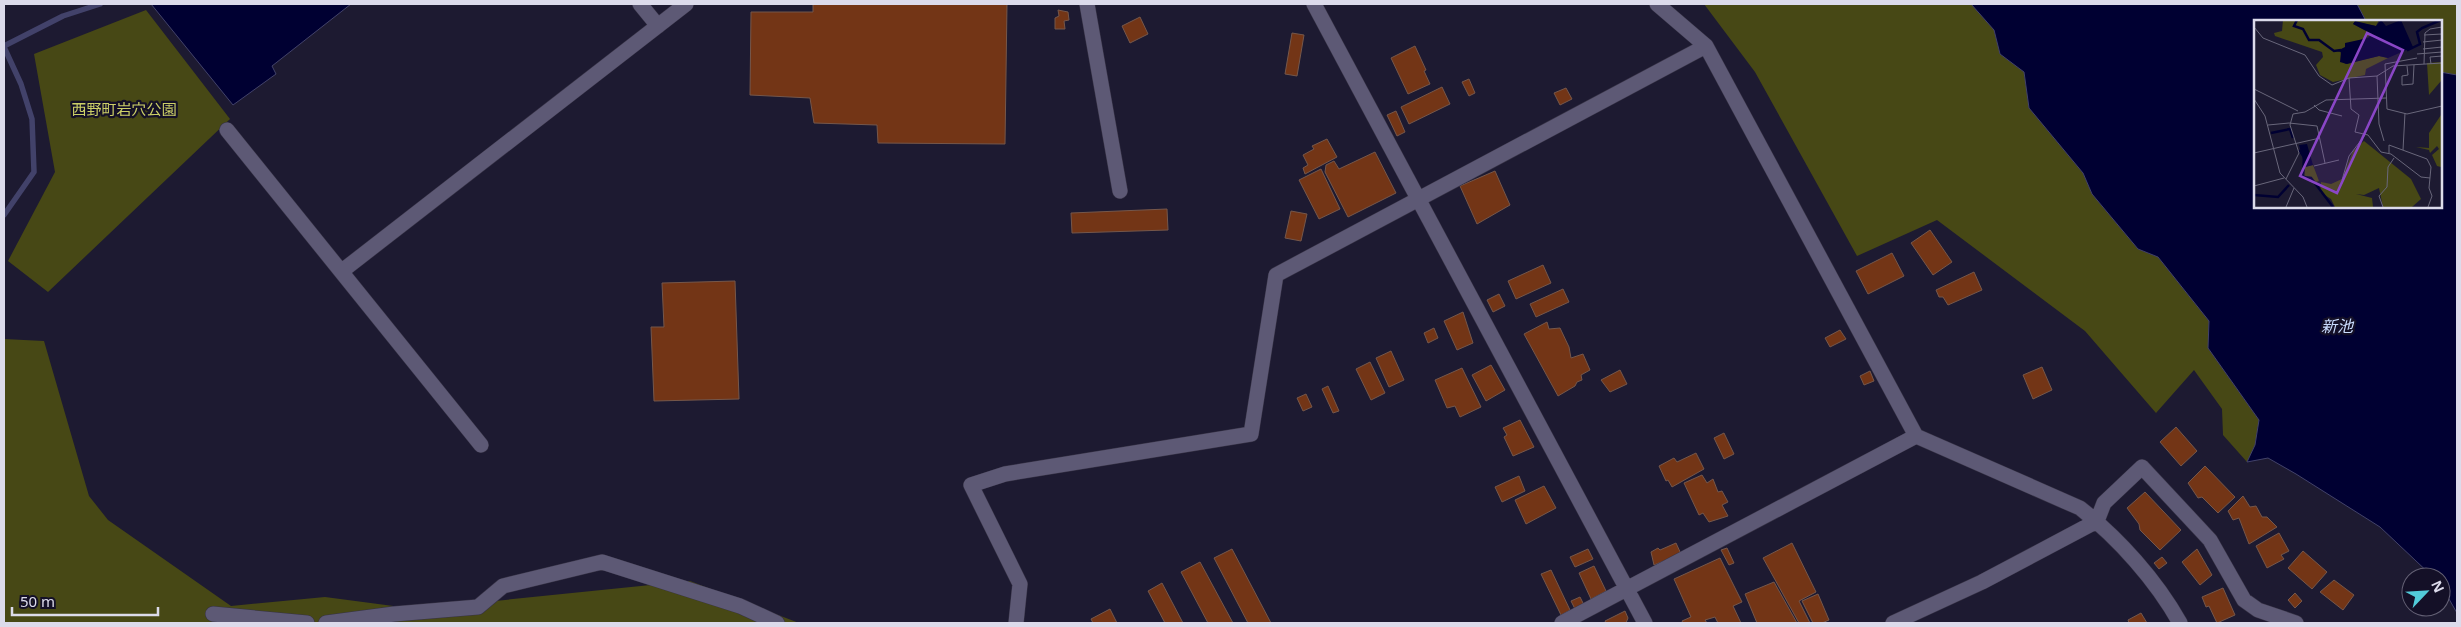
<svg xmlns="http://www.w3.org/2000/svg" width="2461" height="627" font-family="'Noto Sans','Noto Sans JP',sans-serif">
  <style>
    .green { fill: #474815 }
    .water { fill: #000032; stroke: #42426a }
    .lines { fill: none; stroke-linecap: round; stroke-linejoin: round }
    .stream { stroke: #42426a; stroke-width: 5.5 }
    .building { fill: #733516; stroke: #75574b }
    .minor-casing { stroke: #373346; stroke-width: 16 }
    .minor { stroke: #5d5975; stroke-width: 15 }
    .labels { text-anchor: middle; stroke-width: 4.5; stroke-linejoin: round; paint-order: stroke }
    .park-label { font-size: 15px; fill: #cccf67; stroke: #141027 }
    .water-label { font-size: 16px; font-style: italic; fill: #c9dbfd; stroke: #141027 }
    .inset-river { fill: none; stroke: #000032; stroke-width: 2.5 }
    .inset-road { fill: none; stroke: #69677b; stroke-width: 1 }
    .view { fill: #8a46c6; fill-opacity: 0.15; stroke: #8a46c6; stroke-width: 2.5 }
    .inset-edge { fill: none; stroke: #dcdbeb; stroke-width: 2.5 }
  </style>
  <rect width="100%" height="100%" fill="#1d1a31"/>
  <path class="green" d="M1704,4H1971L1994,30L2000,54L2024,72L2029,108L2083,173L2092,194L2138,249L2158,257L2209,321L2208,348L2259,420L2255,445L2247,462L2223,435L2222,409L2194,370L2156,413L2085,331L1937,220L1857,256L1755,72Z
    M2357,4H2457V75L2440,72V21H2366Z
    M146,10L230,119L48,292L8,261L55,172L34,54Z
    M4,339L44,341L89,496L108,520L231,606L325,597L416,609L690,581L799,623H4Z"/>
  <path class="water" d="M151,4H351L272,66L276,74L233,105Z
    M1971,4H2357L2366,21H2255V206H2440V72L2457,75V613L2441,585V577H2433L2380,527L2296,474L2268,458L2247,462L2255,445L2259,420L2208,348L2209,321L2158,257L2138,249L2092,194L2083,173L2029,108L2024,72L2000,54L1994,30Z"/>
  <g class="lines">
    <path class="stream" d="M4,46L63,16L100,4
      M4,47L21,84L32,119L34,172L4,215"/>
  </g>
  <path class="building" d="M813,4H1007L1005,144L878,143L877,125L814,123L810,98L750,95L751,12H813Z
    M1058,10L1068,12L1069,20L1064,21L1065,29H1055V18L1059,16Z
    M1140,17L1148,34L1130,43L1122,26Z
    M1292,33L1304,35L1297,76L1285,74Z
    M1415,46L1426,70L1424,71L1430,84L1408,94L1391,58Z
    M1469,79L1475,93L1469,96L1462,82Z
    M1442,87L1450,104L1409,124L1401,107Z
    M1566,88L1572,99L1560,105L1554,93Z
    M1396,111L1405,132L1397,136L1387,115Z
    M1327,139L1337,157L1305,174L1303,168L1308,165L1303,155L1314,149L1312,146Z
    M1375,152L1396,193L1348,217L1325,172L1326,165L1334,161L1339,169Z
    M1321,169L1340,209L1319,219L1299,180Z
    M1495,171L1510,205L1477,224L1460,186Z
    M1167,209L1168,230L1072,233L1071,213Z
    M1291,211L1307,214L1301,241L1285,238Z
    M1930,230L1952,262L1933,275L1911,243Z
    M1892,253L1904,276L1868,294L1856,271Z
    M1543,265L1551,283L1516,299L1508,281Z
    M1974,272L1982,290L1948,305L1943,297H1939L1936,290Z
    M735,281L739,399L654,401L651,327H664L662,283Z
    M1563,289L1569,302L1536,317L1530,304Z
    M1499,294L1505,306L1493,312L1487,300Z
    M1463,312L1473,343L1457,350L1444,321Z
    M1547,322L1549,329L1560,328L1569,347L1571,358L1583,354L1590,370L1581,375L1582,380L1577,382L1575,386L1558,396L1524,334Z
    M1434,328L1438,338L1428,343L1424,333Z
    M1840,330L1846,339L1830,347L1825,338Z
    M1391,351L1404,380L1389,387L1376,358Z
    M1370,362L1385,393L1371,400L1356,369Z
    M1491,365L1505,390L1486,401L1472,375Z
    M2042,367L2052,390L2033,399L2023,375Z
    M1462,368L1481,407L1460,417L1455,406L1447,408L1435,380Z
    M1620,370L1627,384L1610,392L1601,380Z
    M1870,371L1874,381L1864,385L1860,376Z
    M1328,386L1339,411L1333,413L1322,389Z
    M1306,394L1312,407L1303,411L1297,398Z
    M1520,420L1534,447L1513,456L1504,437L1507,435L1503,428Z
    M2176,427L2197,451L2181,466L2160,442Z
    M1724,433L1734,454L1724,459L1714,438Z
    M1696,453L1704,469L1672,487L1668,480L1666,481L1659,466L1674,458L1677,462Z
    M2205,466L2235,497L2218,513L2202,497L2198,498L2188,483Z
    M1702,475L1707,483L1713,479L1718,492L1722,491L1728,502L1722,505L1728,516L1709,522L1703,513L1699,515L1684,483Z
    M1519,476L1525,491L1502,502L1495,487Z
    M1544,486L1556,508L1526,524L1515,500Z
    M2145,492L2181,530L2160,550L2140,530L2139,524L2127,508Z
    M2243,496L2250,507L2256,506L2262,517H2267L2277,527L2249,544L2239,518L2233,520L2228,511Z
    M2279,533L2289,551L2281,555L2284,559L2267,568L2256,546Z
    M1676,543L1681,554L1654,565L1651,552L1658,548L1660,550Z
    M1792,543L1816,592L1799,601L1810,623H1799L1763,558Z
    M1727,548L1734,563L1729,565L1721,550Z
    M1232,549L1271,623H1248L1214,558Z
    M1588,549L1593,559L1575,567L1570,557Z
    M2197,549L2212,575L2200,585L2182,562Z
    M2303,551L2327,572L2312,589L2288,568Z
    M2162,557L2167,563L2159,569L2154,563Z
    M1720,558L1742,602L1733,606L1741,623H1718L1715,617L1705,620L1707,623H1683L1682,621L1691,617L1674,579Z
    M1200,562L1233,623H1208L1181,572Z
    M1594,566L1606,591L1591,599L1579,573Z
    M1551,570L1570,610L1561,615L1541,574Z
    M2334,580L2354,595L2343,610L2320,592Z
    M1774,582L1797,623H1757L1745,594Z
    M1162,583L1183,623H1165L1148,591Z
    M2223,588L2235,615L2217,623L2209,606L2206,607L2202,597Z
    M2295,593L2302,601L2295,608L2288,600Z
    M1818,594L1829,620L1822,623H1813L1802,601Z
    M1580,597L1584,605L1575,609L1571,601Z
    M1110,609L1117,623H1093L1091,619Z
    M1625,611L1628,618L1626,623H1606L1605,621Z
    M2141,613L2147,623H2129L2128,620Z"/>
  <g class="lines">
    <g class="minor-casing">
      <path id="minor" d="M640,4L658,26
        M1087,4L1120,191
        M1314,4L1645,623
        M1657,4L1706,46L1916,436L2080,508C2119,539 2156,580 2180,623
        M227,130L481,445
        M342,271L686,4
        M213,614L307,623
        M326,623L394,614L478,607L503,586L602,562L740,606L777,623
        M1016,623L1020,584L971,485L1005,474L1251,434L1276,275L1706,46
        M1562,623L1916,436
        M1893,623L1982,582L2097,521L2104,503L2142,467L2210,540L2244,600L2258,610L2296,623"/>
    </g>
    <use href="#minor" class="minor"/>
  </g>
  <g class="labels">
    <g class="park-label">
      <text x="124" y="115">西野町岩穴公園</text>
    </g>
    <g class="water-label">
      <text x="2337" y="332">新池</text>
    </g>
  </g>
  <g transform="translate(2254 20)">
    <rect width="188" height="188" fill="#1d1a31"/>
    <path d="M29,0H125L122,6L101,2L99,4L118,14L83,32L86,31L91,44L125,36L134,38L112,49L111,55L79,62L66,55L62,45L69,37L68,32L21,16L20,13L28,11ZM187,42V61L175,75L173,43ZM187,95V147L183,146L178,135L185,129L183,126L176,133L175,130L162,127L175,128V113ZM110,121L157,159L167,179L158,187H129L125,168L110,175L102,174L118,178L119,187H81L77,179L66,172L67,162L77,164L88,159L99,131ZM59,145L65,161L62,162L50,155L51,147Z" fill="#474815"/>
    <path d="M127,0L132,6L147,0L159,27L134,38L125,36L93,44L86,42L87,32L83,31L91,27V23L114,18L118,14L99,4L101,1L122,6ZM53,124L59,145L51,147L45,125Z" fill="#000032"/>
    <path class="inset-river" d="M43,0L40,6L49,9L55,20H65L80,31L87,30M152,27L154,30L166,24L163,12L168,8L187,0M17,113L36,109L39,118M45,130L50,137L49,157L57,158L79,187M0,175L24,177L35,165"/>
    <path class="inset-road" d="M0,7L9,18L51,35L65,56L78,65L95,58L123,56L139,46L188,43M170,15L188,14M169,22L188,20M169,29L188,27M163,34L188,32M163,38L131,44L133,89L153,94L188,86M170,44L171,13L176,9L188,7M177,44L176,37L188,36M153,46L154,55L148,56V65L159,64L160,45M123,56L125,104L130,121M95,58L97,89L105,95L101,112L114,115L127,132L137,134L167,157L176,158M0,69L44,91M0,79L11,96L26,153L49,177L53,187M60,85L65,90L88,96M14,105L35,103L63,106L71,143M149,130L151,93M0,133L66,118M135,133V125L173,139L177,147L175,168L178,176L174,187M60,146L85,140M32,159L45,133L36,105L39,94L51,92L72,80L132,78M88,160L95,136L111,115M0,166L30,158M32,187L40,168M129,187L125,176L133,167L134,147L140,138"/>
    <path class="view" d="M113,13L149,30L83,173L46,156Z"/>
    <rect width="188" height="188" class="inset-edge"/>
  </g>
  <rect width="2461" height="627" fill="none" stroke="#dcdbeb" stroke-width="10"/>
  <g transform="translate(2426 592) rotate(65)"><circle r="24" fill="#141027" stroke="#646175"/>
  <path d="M0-4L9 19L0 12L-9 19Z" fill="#52cbd9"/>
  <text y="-8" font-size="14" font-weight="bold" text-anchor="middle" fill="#dcdbeb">N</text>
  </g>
  <path d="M12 607v8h146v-8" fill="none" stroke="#dcdbeb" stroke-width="2.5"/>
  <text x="20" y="607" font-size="15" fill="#dcdbeb" stroke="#141027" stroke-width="4" paint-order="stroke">50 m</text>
</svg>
